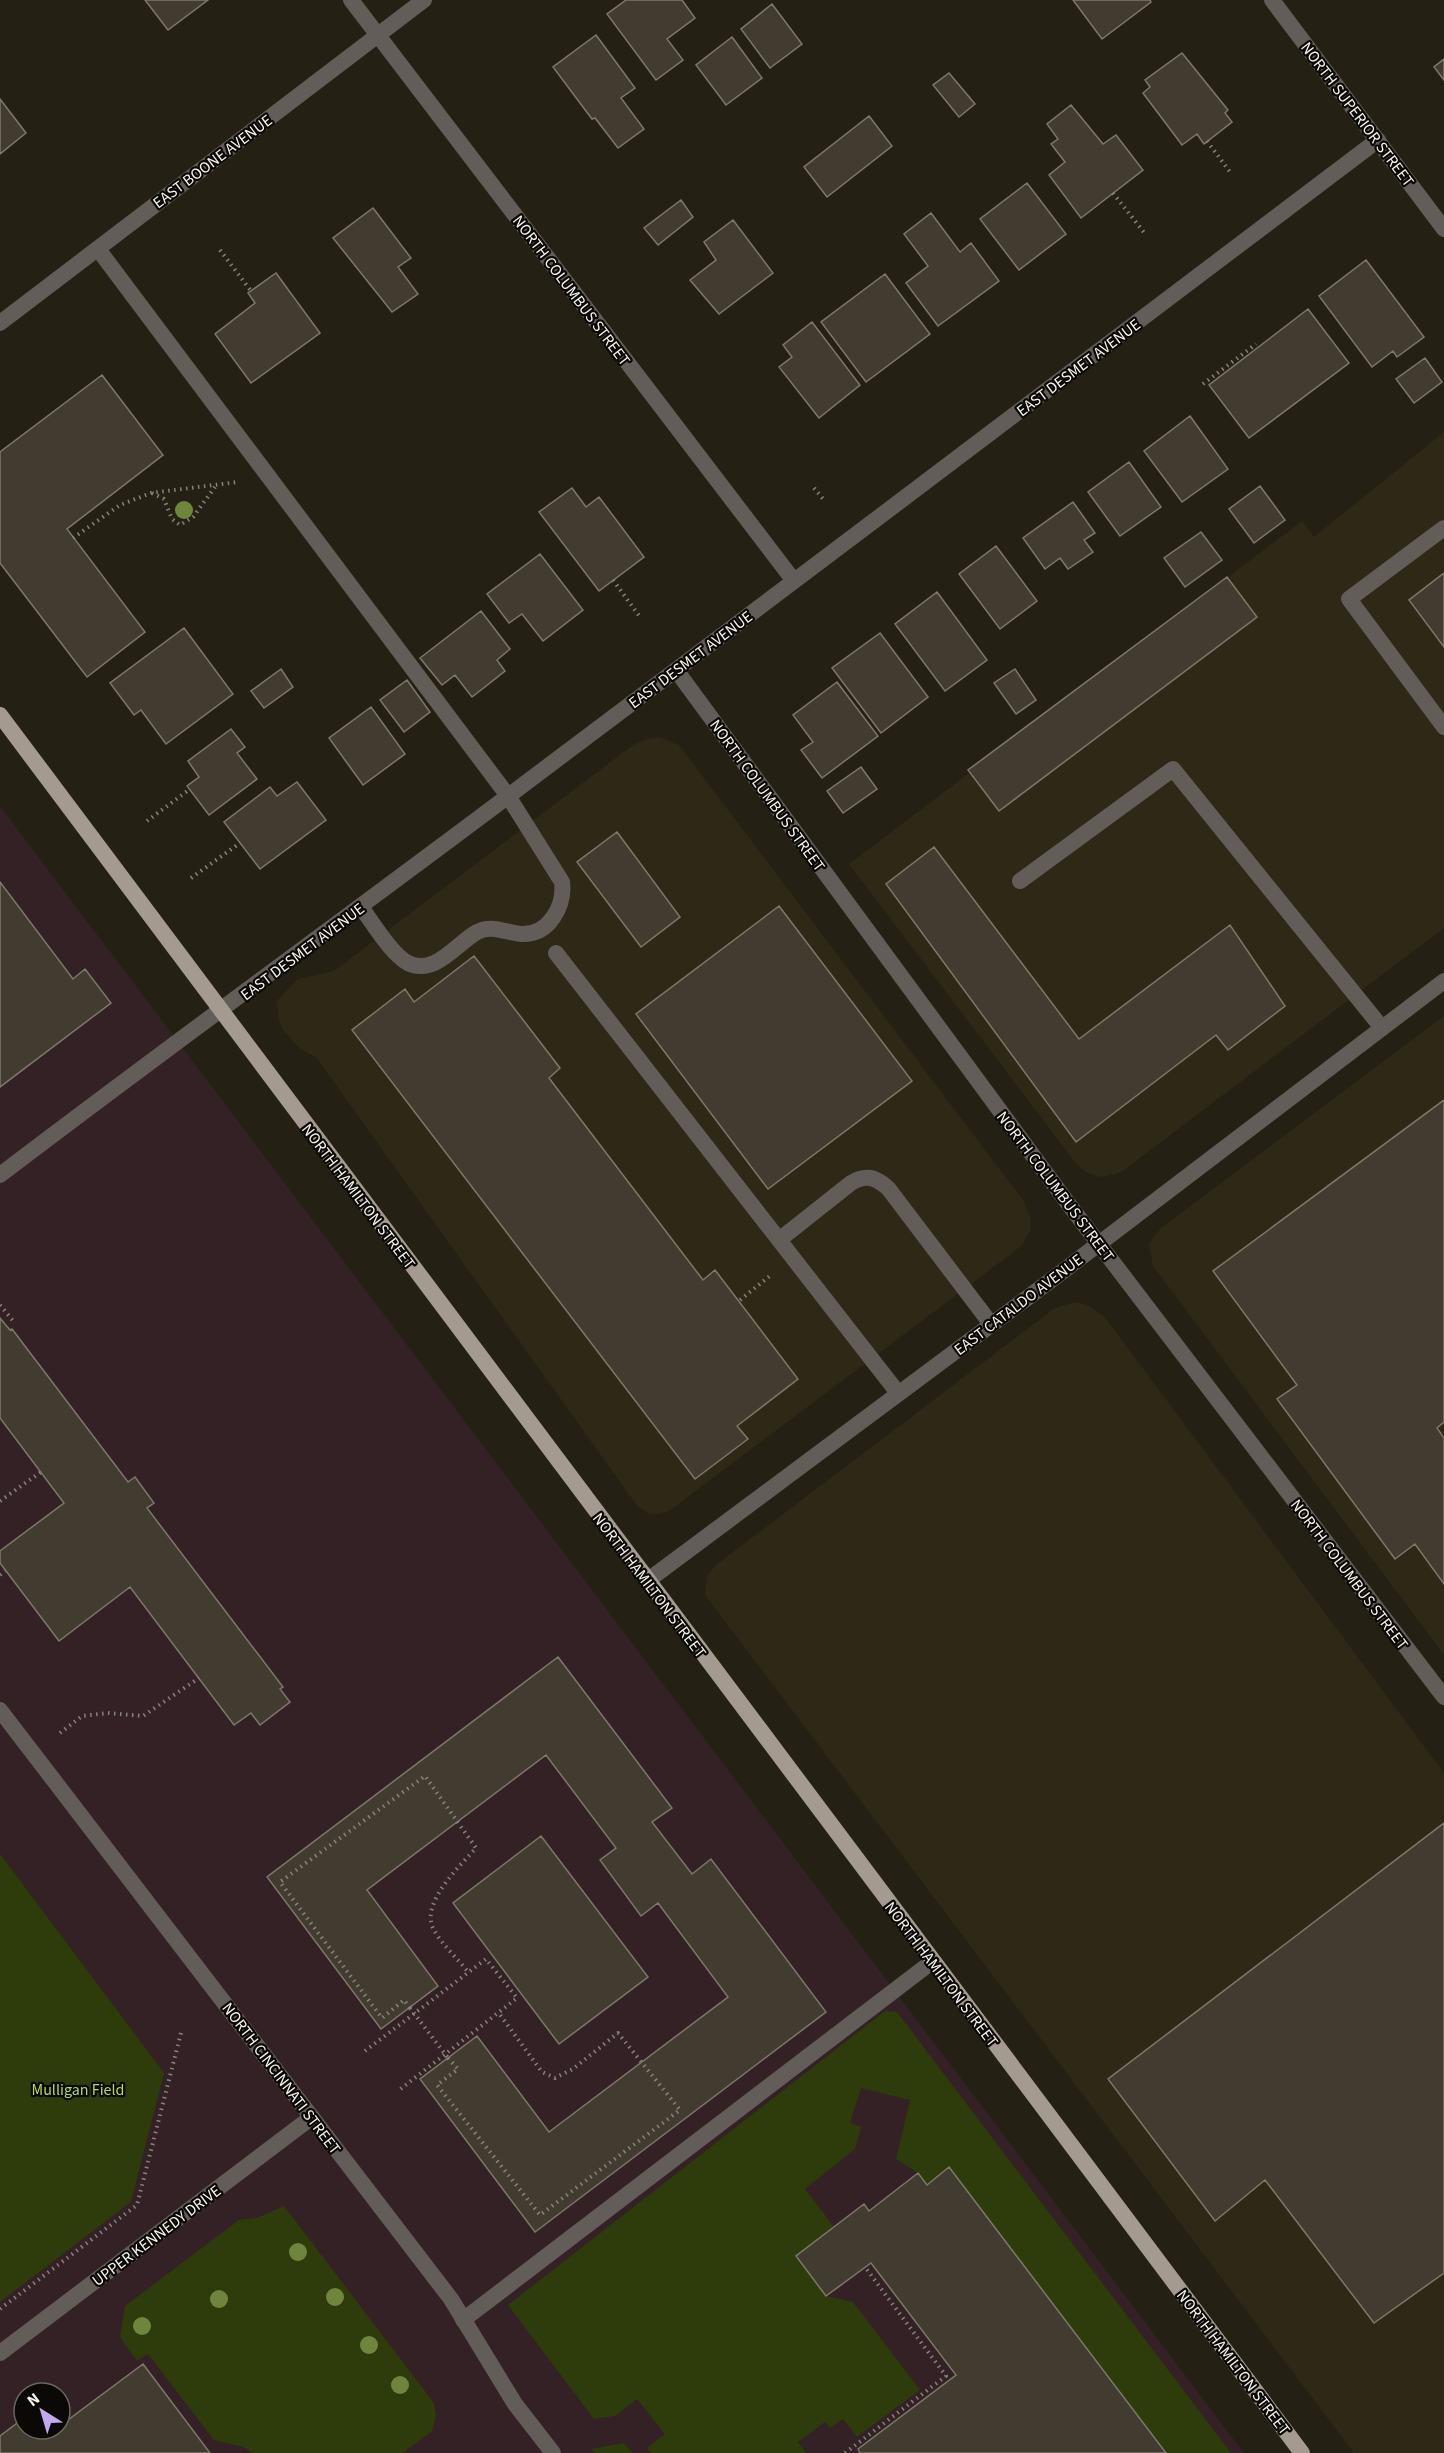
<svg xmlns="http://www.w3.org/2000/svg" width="1444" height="2453" font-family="'Source Sans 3',sans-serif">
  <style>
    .built { fill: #2e2816 }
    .education { fill: #342125; fill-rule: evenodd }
    .green { fill: #2d3c0a }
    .building { fill: #413c2f; stroke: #7d786a; stroke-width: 1.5 }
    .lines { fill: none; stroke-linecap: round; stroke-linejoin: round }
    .path { stroke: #868379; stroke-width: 4; stroke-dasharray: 1.5 4.5; stroke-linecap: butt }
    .service { stroke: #625d58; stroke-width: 16 }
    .minor { stroke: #625d58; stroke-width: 16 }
    .primary { stroke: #a49a90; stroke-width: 16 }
    .path-bridge { stroke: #868379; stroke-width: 4; stroke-dasharray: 1.5 4.5; stroke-linecap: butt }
    .tree { fill: #70853c }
    .labels { text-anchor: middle; stroke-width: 4.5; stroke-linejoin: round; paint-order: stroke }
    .street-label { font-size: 16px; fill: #f6f4ec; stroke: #0b0905 }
    .park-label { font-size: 16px; fill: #afd85c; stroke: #0b0905 }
  </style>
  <rect width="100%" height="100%" fill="#242014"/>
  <path class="built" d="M1444,432V928L1120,1173L1100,1177L1087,1173L1077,1165L849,864L1302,521L1314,537Z
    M660,737L679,745L1023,1200L1030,1216V1231L1022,1245L1011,1254L669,1511L658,1514H650L638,1507L316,1057L299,1048L283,1030L278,1017L277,1001L298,979L334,971L633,745L647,739Z
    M1444,1016V1655L1153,1266L1149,1244L1161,1228Z
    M1075,1302L1087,1305L1104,1316L1444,1773V2453H1354L705,1595L707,1576L716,1565L1055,1308Z"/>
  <path class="education" d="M0,806L1244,2453H0ZM24,2393H60V2429H24Z"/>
  <path class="green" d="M0,1854L164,2073L131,2202L0,2302Z
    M885,2011L897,2012L1231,2453H1166L949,2168L927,2185L918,2173L896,2159L910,2100L861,2088L850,2123L861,2127L855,2149L805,2189L834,2227L796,2256L826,2296L853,2302L920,2390L857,2437L843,2419L830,2428L825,2422L798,2442L806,2453H651L647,2448L665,2434L637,2399L615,2416L594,2419L508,2305Z
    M284,2206L434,2403L436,2415L432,2431L403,2453H252L244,2447L214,2440L148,2354L137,2361L120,2337L125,2306L239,2220L257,2218Z
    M624,2443L632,2453H595L591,2449Z"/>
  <path class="building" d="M145,0H208L168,30Z
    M626,0H682L695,18L667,39L683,60L656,80L607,14Z
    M1073,0H1150L1151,2L1102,39Z
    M772,4L802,44L770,68L741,29Z
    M596,35L635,88L621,98L644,129L618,148L595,118L592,119L553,67Z
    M732,37L762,78L726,105L696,65Z
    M1182,53L1228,110L1225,113L1232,122L1204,144L1197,134L1182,145L1143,93L1150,87L1145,80Z
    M1444,59V80L1434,67Z
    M949,73L975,104L959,117L933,85Z
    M0,99L26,133L0,154Z
    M1071,105L1103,144L1116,135L1143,170L1081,218L1049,175L1065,162L1051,144L1058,139L1047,124Z
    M869,116L892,146L827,197L804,167Z
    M1027,183L1066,234L1019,270L980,219Z
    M681,200L693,217L658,245L644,228Z
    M373,208L411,258L398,267L418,294L392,312L333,238Z
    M931,213L960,252L971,243L999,281L938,326L906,283L928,266L904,234Z
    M733,220L773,273L719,314L690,280L716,260L704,242Z
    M1366,260L1424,337L1397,357L1393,351L1372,367L1319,296Z
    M276,273L320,333L251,383L215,334L255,303L248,293Z
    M885,274L930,334L866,382L821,322Z
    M1308,309L1349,363L1249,438L1209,385Z
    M812,322L860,385L819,418L779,367L792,357L783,345Z
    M1425,358L1442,382L1414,403L1396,379Z
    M102,375L163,455L67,529L145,632L87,677L0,563V452Z
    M1190,416L1228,469L1182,502L1144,451Z
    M1129,462L1161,507L1120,536L1088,492Z
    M1260,486L1285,520L1254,543L1229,509Z
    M572,488L586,507L599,497L644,557L599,591L539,512Z
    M1073,502L1095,533L1084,540L1093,552L1068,569L1060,558L1045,569L1023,538Z
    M1201,532L1222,560L1185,587L1164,558Z
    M996,546L1037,601L1000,629L959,574Z
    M540,554L583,610L543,641L522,614L509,623L487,594Z
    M1444,573V647L1409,600Z
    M1227,577L1257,617L999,811L968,770Z
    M937,592L987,660L945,691L895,624Z
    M481,611L510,649L497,660L505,671L472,697L455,675L442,685L420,658Z
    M184,628L233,694L166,744L141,710L134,715L110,683Z
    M880,633L928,697L881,733L832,668Z
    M281,669L293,687L264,708L251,691Z
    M1015,669L1036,700L1016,714L994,683Z
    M407,680L430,712L404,732L380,700Z
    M837,682L878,736L822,778L801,750L813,742L793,715Z
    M371,707L405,754L363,785L329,738Z
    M231,729L245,747L237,753L257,779L209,815L187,786L199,777L188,761Z
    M861,767L877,789L843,813L827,791Z
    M297,782L326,820L260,869L224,822L270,787L277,796Z
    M617,832L680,917L641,947L577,862Z
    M934,847L1079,1039L1230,925L1285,1006L1228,1050L1216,1035L1076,1142L886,884Z
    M0,882L73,979L85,969L111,1003L0,1087Z
    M779,906L912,1081L768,1189L636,1014Z
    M474,956L560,1068L549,1078L703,1280L715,1270L798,1379L737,1426L748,1439L695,1479L352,1030L405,989L414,1002Z
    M1444,1100V1422L1437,1428L1444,1438V1584L1415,1544L1395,1559L1277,1399L1297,1385L1213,1271Z
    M0,1318L10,1330L12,1329L128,1482L135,1477L154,1503L147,1508L283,1687L280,1689L290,1702L260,1725L251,1713L234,1725L130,1587L59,1641L0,1563V1551L64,1503L0,1418Z
    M558,1657L672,1808L652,1822L692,1874L711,1859L826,2012L535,2232L420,2079L477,2036L549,2132L728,1997L658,1903L641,1916L600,1860L616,1848L546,1755L367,1890L438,1986L381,2029L267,1877Z
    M1444,1823V2273L1374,2323L1265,2180L1215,2221L1108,2079Z
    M541,1836L648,1977L559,2044L453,1903Z
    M949,2167L1166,2453H860L858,2449L956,2375L871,2263L826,2296L796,2256L864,2204L869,2211L918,2173L927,2185Z
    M143,2364L210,2453H0V2436L24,2418V2429H60V2426Z"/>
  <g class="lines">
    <path class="path" d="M1207,141L1230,172
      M1113,193L1146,235
      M220,250L251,291
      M1203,384L1256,344
      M814,488L824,500
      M152,493L164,499L172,519L180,525L193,517L215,487
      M73,538L120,505L151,493L238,482
      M613,580L640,617
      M147,821L190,789
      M191,878L240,843
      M740,1300L771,1275
      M0,1305L14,1322
      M0,1501L41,1472
      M0,1575L5,1571
      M60,1733L82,1716L108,1713L143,1716L199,1678
      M410,2008L404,2000L382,2018L280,1882L425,1776L476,1848C460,1866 421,1902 433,1928C441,1944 458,1959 469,1973
      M365,2051L486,1959L517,1998L398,2091
      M448,2058L458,2069L437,2085L540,2215L680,2110L618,2033L573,2069L555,2078L542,2072L498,2012
      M0,2309L137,2205L181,2033
      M845,2453L946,2376L865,2267"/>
    <path class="service" d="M98,249L508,796L562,882C565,906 549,935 522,934C506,933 492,924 477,932C456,944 435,976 408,963C392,955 372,922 361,907
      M1444,528L1349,599L1444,727
      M1020,881L1173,769L1382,1028
      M556,953L898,1393
      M779,1240L851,1183C866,1174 875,1177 888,1188L991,1324
      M463,2320L933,1961"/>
    <path class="minor" d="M351,0L794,581
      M1272,0L1444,229
      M0,323L424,0
      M676,670L1067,1202L1444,1697
      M0,1175C168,1047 338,924 507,797C798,579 1088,359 1378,140
      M647,1581L1054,1278L1444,981
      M0,1710L451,2299L515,2404L553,2453
      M0,2353L312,2117"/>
    <path class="primary" d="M0,715L1302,2453"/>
    <path class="path-bridge" d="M410,2008L448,2058"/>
  </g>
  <g class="tree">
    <circle cx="184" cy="510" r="9"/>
    <circle cx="298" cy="2252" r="9"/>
    <circle cx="335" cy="2297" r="9"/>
    <circle cx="219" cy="2299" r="9"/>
    <circle cx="142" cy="2326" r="9"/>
    <circle cx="369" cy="2345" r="9"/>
    <circle cx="400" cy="2385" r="9"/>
  </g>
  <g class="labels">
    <g class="street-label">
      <text transform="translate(1358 114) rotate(53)" y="6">NORTH SUPERIOR STREET</text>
      <text transform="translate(212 161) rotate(-37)" y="6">EAST BOONE AVENUE</text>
      <text transform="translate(572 290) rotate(53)" y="6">NORTH COLUMBUS STREET</text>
      <text transform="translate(1078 367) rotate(-37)" y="6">EAST DESMET AVENUE</text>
      <text transform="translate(690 659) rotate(-37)" y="6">EAST DESMET AVENUE</text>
      <text transform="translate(768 795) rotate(54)" y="6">NORTH COLUMBUS STREET</text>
      <text transform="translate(302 951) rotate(-37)" y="6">EAST DESMET AVENUE</text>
      <text transform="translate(1056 1186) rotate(53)" y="6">NORTH COLUMBUS STREET</text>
      <text transform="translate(359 1196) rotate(53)" y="6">NORTH HAMILTON STREET</text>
      <text transform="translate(1018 1304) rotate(-37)" y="6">EAST CATALDO AVENUE</text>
      <text transform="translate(1350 1574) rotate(53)" y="6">NORTH COLUMBUS STREET</text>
      <text transform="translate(650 1585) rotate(53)" y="6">NORTH HAMILTON STREET</text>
      <text transform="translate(942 1974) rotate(53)" y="6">NORTH HAMILTON STREET</text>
      <text transform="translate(282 2078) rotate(53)" y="6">NORTH CINCINNATI STREET</text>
      <text transform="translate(156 2235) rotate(-37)" y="6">UPPER KENNEDY DRIVE</text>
      <text transform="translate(1234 2362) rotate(53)" y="6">NORTH HAMILTON STREET</text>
    </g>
    <g class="park-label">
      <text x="78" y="2095">Mulligan Field</text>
    </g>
  </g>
  <g transform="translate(42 2411) rotate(323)"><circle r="28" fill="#0b0905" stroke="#696761" stroke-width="1.5"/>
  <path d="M0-4.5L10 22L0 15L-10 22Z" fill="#c0a8f3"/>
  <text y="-9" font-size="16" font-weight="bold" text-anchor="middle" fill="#f6f4ec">N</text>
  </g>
</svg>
